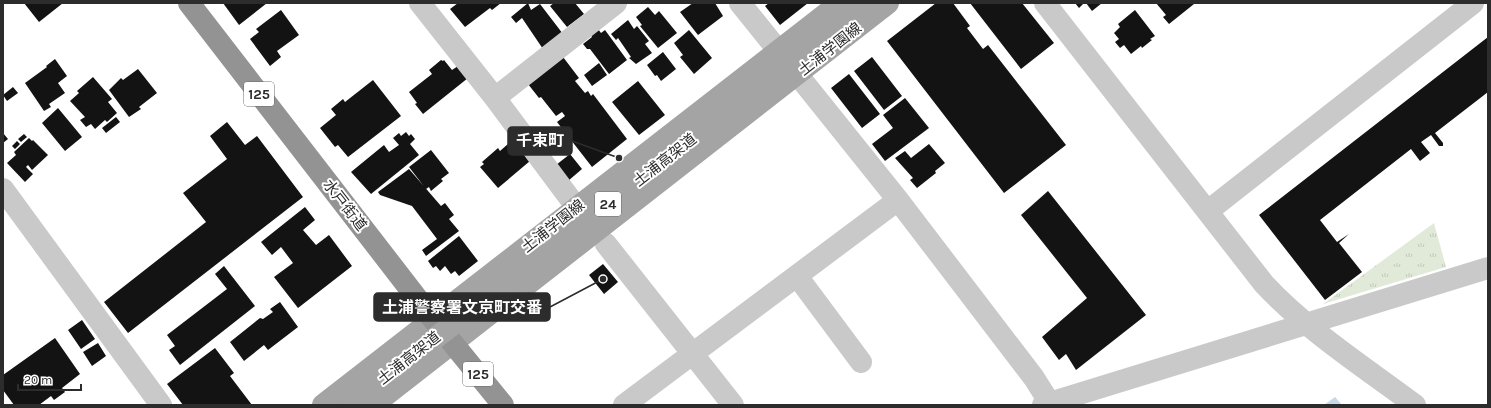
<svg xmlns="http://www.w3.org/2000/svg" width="1491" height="408" font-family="Karla,'Noto Sans JP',sans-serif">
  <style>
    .grass { fill: url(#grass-tufts) }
    .water { fill: url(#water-ripples) }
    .building { fill: #131313 }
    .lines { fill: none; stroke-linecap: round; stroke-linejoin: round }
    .minor { stroke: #c9c9c9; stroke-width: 22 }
    .major { stroke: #a4a4a4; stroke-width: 22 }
    .highway { stroke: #939393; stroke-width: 22 }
    .major-bridge { stroke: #a4a4a4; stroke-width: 22 }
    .labels { text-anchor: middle; stroke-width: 4; stroke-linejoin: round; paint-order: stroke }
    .shield { fill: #fff; stroke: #6b6b6b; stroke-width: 1 }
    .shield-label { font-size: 14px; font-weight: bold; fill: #2c2c2c }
    .street-label { font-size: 15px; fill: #2c2c2c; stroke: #fff }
    .leader { fill: none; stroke: #2c2c2c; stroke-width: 1.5 }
    .callout-dot { fill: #2c2c2c; stroke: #fff; stroke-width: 1.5 }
    .callout { fill: #2c2c2c; stroke: #2c2c2c; stroke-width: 1.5 }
    .callout-label { font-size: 16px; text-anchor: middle; font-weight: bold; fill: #fff }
  </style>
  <defs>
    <pattern id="grass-tufts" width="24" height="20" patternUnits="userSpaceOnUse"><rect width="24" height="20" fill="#e1ead9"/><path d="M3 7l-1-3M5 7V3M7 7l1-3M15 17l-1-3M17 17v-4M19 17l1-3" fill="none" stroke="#c1c9ba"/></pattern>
    <pattern id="water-ripples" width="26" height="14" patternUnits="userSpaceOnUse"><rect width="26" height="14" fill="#c5d9ea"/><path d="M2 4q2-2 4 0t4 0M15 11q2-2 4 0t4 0" fill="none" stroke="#a9bac9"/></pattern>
  </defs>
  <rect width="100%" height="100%" fill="#fff"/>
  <path class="grass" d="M1434,223L1446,267L1323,304Z"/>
  <path class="water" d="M1335,397L1342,405H1324Z"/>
  <path class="building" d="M24,3H63L39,22Z
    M223,3H267L239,25Z
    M458,3H501L492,10L490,8L465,27L450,9Z
    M528,3L531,10L540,4L563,34L543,49L522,18L516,23L511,17Z
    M554,3H575L584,14L567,27L550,6Z
    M693,3H715L723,16L698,35L680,12Z
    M769,3H808L780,25L765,6Z
    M936,3H953L970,26L967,28L983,49L988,45L1066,145L1004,193L887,41Z
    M970,3H1022L1054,43L1021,69Z
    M1075,3H1084L1079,8Z
    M1086,3H1102L1092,11Z
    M1156,3H1193L1194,4L1169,24L1163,17L1166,15Z
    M648,7L655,15L659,11L677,33L658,48L640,26L642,25L636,17Z
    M281,10L299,35L277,51L281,57L270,66L250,39L259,32L256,29Z
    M1135,10L1155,36L1150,39L1152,40L1142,48L1141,46L1131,54L1124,45L1120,48L1115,42L1119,39L1114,33L1120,27L1118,24Z
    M628,20L634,29L637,26L649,41L645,44L652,53L636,64L629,58L631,57L618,38L616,40L611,34Z
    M598,29L601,33L605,30L627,60L609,74L590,49H587L583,44L592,37L590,34Z
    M689,30L712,58L694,74L680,57L683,55L674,43Z
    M1488,37V92L1435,133L1443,143V146H1439L1431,135L1421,142L1430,153L1420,161L1411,149L1320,220L1337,242L1349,234L1339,243L1362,272L1325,300L1259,215Z
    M663,52L676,69L661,81L657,75L655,76L647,65Z
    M563,57L579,78L575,81L585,93L588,91L591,96L593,94L627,139L592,167L557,122L565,116L562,112L556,116L541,97L539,98L528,84Z
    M872,57L902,96L884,110L854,71Z
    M55,59L67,76L58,83L65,93L49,104L51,107L44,111L25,83L47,67L46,66Z
    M441,60L443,61L444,60L452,70L458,66L468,78L423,114L415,104L417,103L409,92L432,74L429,70Z
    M599,63L607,75L592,86L584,75Z
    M138,69L157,93L139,107L141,109L129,117L109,90L121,78L123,80Z
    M849,74L880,114L862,128L831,88Z
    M93,77L112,99L108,102L117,113L107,122L105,120L95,129L91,124L86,127L80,120L85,117L70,101L79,93L77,91Z
    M373,80L401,116L348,157L338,145L335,147L320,128L336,115L331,109L343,99L345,102Z
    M638,81L665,115L639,135L612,102Z
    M13,87L18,93L7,101L3,95Z
    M905,98L929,128L885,161L872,144L893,128L883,115Z
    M58,108L82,137L65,151L42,123Z
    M116,117L120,122L106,133L102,128Z
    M227,122L245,145L257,136L303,197L128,333L104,302L206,222L183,193L227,159L210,136Z
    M406,132L409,136L411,134L415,139L410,144L419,155L371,194L351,172L384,145L389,152L399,145L393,138L399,133L401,136Z
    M3,133L8,139L3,143Z
    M24,134L27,137L21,142L18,139Z
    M29,138L32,141L33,140L48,155L32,170L28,165L26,167L33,174L25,182L7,163L16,155L14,152Z
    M17,141L20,144L15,149L12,146Z
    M508,144L512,149L517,145L530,161L498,188L480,167L484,164L482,162L498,148L500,151Z
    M929,144L945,163L935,171L936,173L917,188L910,180L913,178L895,158L905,151L911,158Z
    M431,150L449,173L441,179L443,181L431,191L429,187L426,189L409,167Z
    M570,154L582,169L568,181L556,165Z
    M409,169L441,206L445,203L454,215L449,219L459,231L426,256L422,250L437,239L412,206L380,195L378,192Z
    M1048,191L1146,315L1076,370L1066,354L1059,360L1042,337L1087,298L1021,215Z
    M305,207L315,220L303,230L316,245L329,235L352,266L298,308L274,277L293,263L281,247L272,255L261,242Z
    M459,236L478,261L459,276L455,271L451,274L445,266L440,271L436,266L433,268L428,261Z
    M603,264L618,282L604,294L589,275Z
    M224,266L255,306L180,365L169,350L175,346L167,335L227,289L215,274Z
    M280,302L298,327L268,350L264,345L244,361L230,342L260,318L263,319L273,312L270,309Z
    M82,320L95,339L81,349L68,330Z
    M55,338L80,374L62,388L65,392L54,400L51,396L39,405H14L3,390V375Z
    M98,343L106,356L92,366L83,352Z
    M215,348L234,373L230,376L252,405H183L167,384Z"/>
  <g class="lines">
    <path class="minor" d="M420,3L495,98L577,208
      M740,3L898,200L1034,378L1051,405
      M1045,3L1264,284C1308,331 1364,367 1415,405
      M495,98L616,3
      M3,189L161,405
      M1208,211L1473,3
      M606,244L733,405
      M797,276L861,362
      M624,405L898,200
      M1043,405L1488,268"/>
    <path class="major" d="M323,405L840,3
      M373,405L888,3"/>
    <path class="highway" d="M189,3L433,319L503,405"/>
    <path class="major-bridge" d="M349,405L867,3"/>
  </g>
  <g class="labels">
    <g class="shield">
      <rect x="244" y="82" width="30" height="24" rx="3"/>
      <rect x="595" y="192" width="26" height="24" rx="3"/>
      <rect x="463" y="362" width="30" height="24" rx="3"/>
    </g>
    <g class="shield-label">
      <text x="259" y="99">125</text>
      <text x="608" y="209">24</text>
      <text x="478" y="379">125</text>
    </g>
    <g class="street-label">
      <text transform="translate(830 49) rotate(-38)" y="5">土浦学園線</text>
      <text transform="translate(665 160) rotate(-38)" y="5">土浦高架道</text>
      <text transform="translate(345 205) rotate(52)" y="5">水戸街道</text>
      <text transform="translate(553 226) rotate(-38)" y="5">土浦学園線</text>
      <text transform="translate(409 358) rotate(-38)" y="5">土浦高架道</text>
    </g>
  </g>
  <path class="leader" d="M619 158L572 141M603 279L550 307"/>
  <g class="callout-dot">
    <circle cx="619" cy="158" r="4"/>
    <circle cx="603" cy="279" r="4"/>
  </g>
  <g class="callout">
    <rect x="508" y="127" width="64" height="28" rx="4"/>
    <rect x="374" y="293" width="176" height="28" rx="4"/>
  </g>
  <g class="callout-label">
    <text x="540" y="146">千束町</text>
    <text x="462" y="313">土浦警察署文京町交番</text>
  </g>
  <rect width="1491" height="408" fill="none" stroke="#2c2c2c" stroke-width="8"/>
  <path d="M18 384v6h63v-6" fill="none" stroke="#2c2c2c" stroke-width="2"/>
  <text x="24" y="384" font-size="12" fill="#2c2c2c" stroke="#ffffff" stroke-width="3" paint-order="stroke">20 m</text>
</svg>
